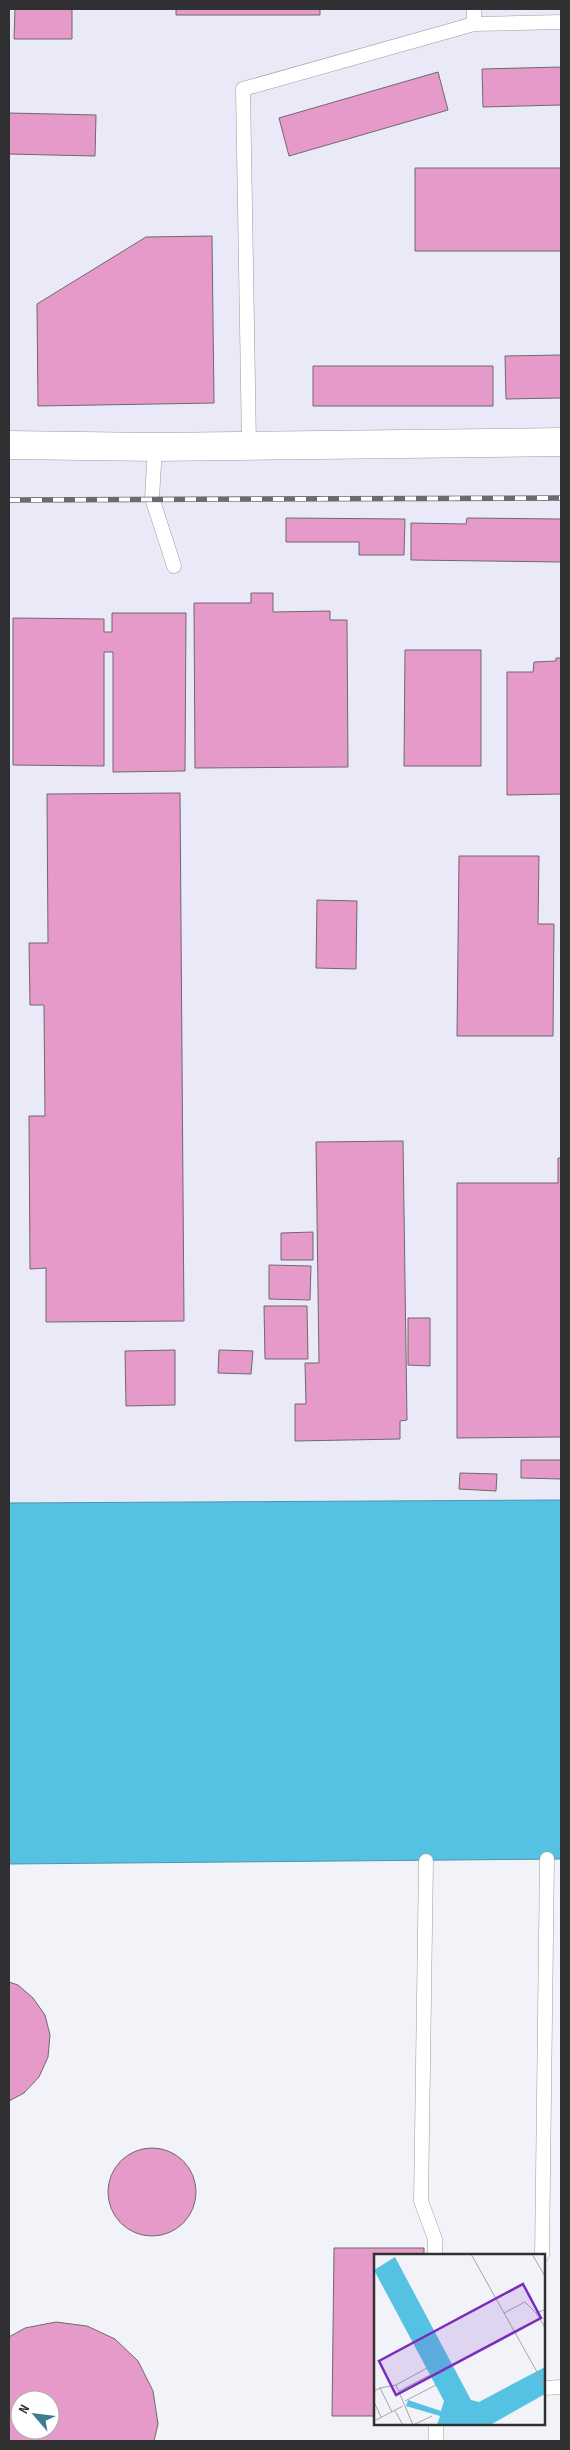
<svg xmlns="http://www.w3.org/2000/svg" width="570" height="2450" font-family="'Sofia Sans Condensed',sans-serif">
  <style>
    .built { fill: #eae9f8 }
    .water { fill: #56c2e3; stroke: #4b96ae }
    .building { fill: #e69ac9; stroke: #6f696c; fill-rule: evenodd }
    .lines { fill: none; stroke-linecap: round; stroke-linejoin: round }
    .service-casing { stroke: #9b9ba2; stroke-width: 15 }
    .tertiary-casing { stroke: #9b9ba2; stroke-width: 29 }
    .service { stroke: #fff; stroke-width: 14 }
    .tertiary { stroke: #fff; stroke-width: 28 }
    .rail-casing { stroke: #6b6b6f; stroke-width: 5.5 }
    .rail { stroke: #fff; stroke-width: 4; stroke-dasharray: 11; stroke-linecap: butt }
    .inset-road { fill: none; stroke: #a4a4aa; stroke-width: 1 }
    .view { fill: #7b2cbf; fill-opacity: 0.15; stroke: #7b2cbf; stroke-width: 2.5 }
    .inset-edge { fill: none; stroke: #303033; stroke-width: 2.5 }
  </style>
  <rect width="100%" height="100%" fill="#f2f2f9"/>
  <path class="built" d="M9,9H561V1500L9,1503Z"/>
  <path class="water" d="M561,1500V1859L9,1864V1503Z"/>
  <path class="building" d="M15,9H72V39H14Z
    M176,9H320V15H176Z
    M561,67V105L483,107L482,69Z
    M438,72L448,110L289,156L279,118Z
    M9,113L96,115L95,156L9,154Z
    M415,168H561V251H415Z
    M212,236L214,403L38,406L37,304L146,237Z
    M561,355V398L506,399L505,356Z
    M313,366H493V406H313Z
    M286,518L405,519L404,555H359V542H286Z
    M467,518L561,519V562L411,560V523L466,524Z
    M251,593H273V612L330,611V620H347L348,767L195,768L194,603H251Z
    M112,613H186L185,771L113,772V652H104V766L13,765V618L104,619V632H112Z
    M405,650H481V766H404Z
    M556,658H561V794L507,795V672H533L534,662L556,661Z
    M180,793L184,1321L46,1322V1268L30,1269L29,1116H45L44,1005H30L29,943H48L47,794Z
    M459,856H539L538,924H554L553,1036H457Z
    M317,900L357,901L356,969L316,968Z
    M403,1141L407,1420L400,1421V1439L295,1441V1404H306L305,1363H319L316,1142Z
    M558,1158H561V1437L457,1438V1183H558Z
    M313,1232V1260H281V1233Z
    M269,1265L311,1266L310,1300L269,1299Z
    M264,1306H307L308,1359H265Z
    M408,1318H430V1366L408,1365Z
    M175,1350V1405L126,1406L125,1351Z
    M219,1350L253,1351L251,1374L218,1373Z
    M521,1460H561V1479L521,1478Z
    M460,1473L497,1474L496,1491L459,1489Z
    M9,1982L18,1985L33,1998L45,2015L50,2035L48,2057L39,2077L24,2093L9,2101Z
    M108 2192a44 44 0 1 1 88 0a44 44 0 1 1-88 0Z
    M334,2248H424V2255H375V2416H332Z
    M56,2322L87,2326L115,2339L138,2361L153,2391L158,2424L154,2441H9V2337L25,2328ZM20,2400H50V2430H20Z"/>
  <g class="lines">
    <g class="service-casing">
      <path id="service" d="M474,24L561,22
        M249,445L243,89L474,24V9
        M155,447L152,498L174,566
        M426,1861L421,2201L435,2239V2255
        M542,2255L547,1859
        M544,2388L561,2387
        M436,2441V2424"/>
    </g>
    <g class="tertiary-casing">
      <path id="tertiary" d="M9,445L155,447L561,442"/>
    </g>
    <use href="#service" class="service"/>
    <use href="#tertiary" class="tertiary"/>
    <g class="rail-casing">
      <path id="rail" d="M9,500L561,498"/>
    </g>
    <use href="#rail" class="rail"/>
  </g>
  <g transform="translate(374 2254)">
    <rect width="171" height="171" fill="#f2f2f9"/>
    <path d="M21,3L97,146L105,148L171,113V140L116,171H63L66,162L32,152L34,146L67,157L70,147L0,16Z" fill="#56c2e3"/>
    <path class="inset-road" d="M97,0L172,134M158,0L172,24M130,59L151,48L162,59L172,55M162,59L172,75M6,134L22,131M0,137L6,134L18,158M25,137L56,121M31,147L62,131M0,148L7,163M21,157L29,171M0,167L29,152M39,171L22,131L53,114M39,171L58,162"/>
    <path class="view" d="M149,30L167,64L22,141L5,107Z"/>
    <rect width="171" height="171" class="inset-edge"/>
  </g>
  <rect width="570" height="2450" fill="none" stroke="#303033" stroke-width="20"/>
  <g transform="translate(35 2415) rotate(298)"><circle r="24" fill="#ffffff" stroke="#acacad"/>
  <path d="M0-4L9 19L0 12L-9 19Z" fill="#3d7b90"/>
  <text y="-8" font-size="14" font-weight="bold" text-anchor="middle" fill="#303033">N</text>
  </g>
</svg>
